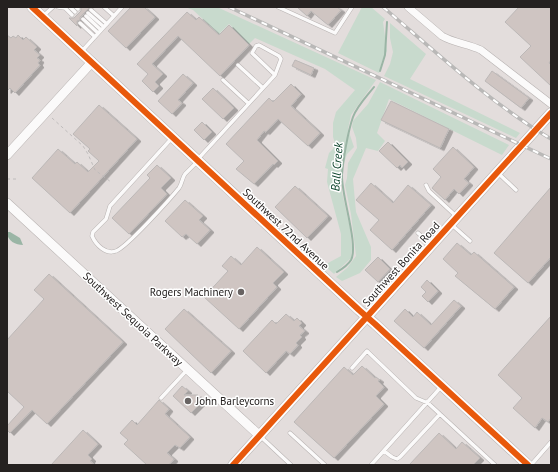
<svg xmlns="http://www.w3.org/2000/svg" width="558" height="472" font-family="'PT Sans',sans-serif">
  <style>
    .green { fill: #c8dacd }
    .water { fill: #9ab5a5 }
    .lines { fill: none; stroke-linecap: round; stroke-linejoin: round }
    .stream { stroke: #9ab5a5; stroke-width: 2 }
    .building { fill: #cfc5c2; stroke: #bcb8b7; filter: url(#shadow) }
    .service-casing { stroke: #b8b3b2; stroke-width: 4.5 }
    .minor-casing { stroke: #b8b3b2; stroke-width: 8 }
    .tertiary-casing { stroke: #b8b3b2; stroke-width: 10 }
    .secondary-casing { stroke: #b8b3b2; stroke-width: 11 }
    .path { stroke: #bfbcbc; stroke-width: 1; stroke-dasharray: 3 3; stroke-linecap: butt }
    .service { stroke: #fbfafa; stroke-width: 3.5 }
    .minor { stroke: #fbfafa; stroke-width: 7 }
    .tertiary { stroke: #fbfafa; stroke-width: 9 }
    .secondary { stroke: #fbfafa; stroke-width: 10 }
    .rail-casing { stroke: #b9b8b7; stroke-width: 3.5 }
    .rail { stroke: #fff; stroke-width: 2; stroke-dasharray: 6; stroke-linecap: butt }
    .cycleway-casing { stroke: #fff; stroke-width: 8 }
    .cycleway { stroke: #e8590c; stroke-width: 6 }
    .poi-dot { fill: #686362; stroke: #fff; stroke-width: 1.5 }
    .labels { text-anchor: middle; stroke-width: 3; stroke-linejoin: round; paint-order: stroke }
    .street-label { font-size: 11px; fill: #252120; stroke: #fff }
    .poi-label { font-size: 11px; fill: #252120; stroke: #fff; text-anchor: end }
    .water-label { font-size: 12px; font-style: italic; fill: #0c432b; stroke: #fff }
  </style>
  <defs>
    <filter id="shadow"><feDropShadow dx="4" dy="2.5" stdDeviation="0" flood-color="#0004"/></filter>
  </defs>
  <rect width="100%" height="100%" fill="#e3dddc"/>
  <path class="green" d="M185,7H217L376,80L351,115L348,129L354,147L347,154L342,169L341,188L350,228L352,248L351,258L334,274L325,266L328,263L341,256V234L327,182L328,169L325,168L329,153L333,149L335,143L333,137V123L336,112L355,90L325,69L255,38L249,44L229,24L219,34L193,10Z
    M362,7H371L385,19L383,22L387,51L382,61L379,73L338,53Z
    M390,23L426,54L410,79L520,133L516,138L384,76L390,64L393,52L390,38Z
    M380,82L509,145L502,155L389,99L377,133L385,141L378,151L366,148L353,179L356,212L371,247V260L360,273L342,281L336,277L347,268L356,256L351,214L345,185L347,178L348,163L357,148L356,138L352,127L353,121L368,104Z"/>
  <path class="water" d="M7,232H10L20,238L23,245C16,245 7,241 7,232Z"/>
  <g class="lines">
    <path class="stream" d="M380,71L385,55L387,22
      M337,272C342,269 348,265 351,260C359,245 341,195 342,175C343,160 348,131 353,117C357,106 367,96 374,87"/>
  </g>
  <path class="building" d="M81,7H90L80,17V20L77,21V26L69,18H74L81,11Z
    M131,7H144L155,17L126,48L108,31Z
    M297,7H337L341,10L328,25L311,11L307,16Z
    M519,7H551V60L549,63L551,65V86L520,57L531,46L505,22Z
    M187,12L196,20L199,17L219,35L229,25L249,45L220,76L178,36L152,64L163,74L155,82L159,86L153,92L142,81L148,74L137,64Z
    M7,35L11,38L13,36L16,38L18,35L23,40L26,37L37,47L34,50L40,55L37,58L40,60L38,63L40,65L15,93L10,88L7,91Z
    M295,60L314,68L311,75L292,66Z
    M492,71L529,98L521,108L485,81Z
    M183,74L193,83L178,100L182,103L172,114L158,101Z
    M291,84L301,94L291,106L320,133L308,146L278,119L266,132L264,131L257,140L278,161L274,165L273,164L254,184L236,169L244,161L226,144L269,98L273,102Z
    M213,88L234,108L223,119L202,99Z
    M391,101L449,129L440,148L381,120Z
    M99,105L137,139L70,213L32,178L58,149L75,164L77,162L88,172L99,161L88,151L90,149L73,134Z
    M202,122L212,132L204,140L194,130Z
    M388,142L408,162L402,168L400,165L397,168L379,151Z
    M453,147L474,167L464,179L469,183L459,194L454,189L445,200L432,188L441,177L433,169Z
    M157,165L171,178L161,188L167,194L129,234L112,218L150,178L147,175Z
    M371,183L393,203L408,185L431,205L392,250L370,230L379,220L356,200Z
    M295,186L328,216L307,238L275,207Z
    M551,187V257L528,283L494,253Z
    M185,200L203,216L199,220L210,230L197,244L186,234L182,237L165,221Z
    M457,243L471,255L474,252L514,287L495,309L455,276L458,273L443,259Z
    M257,247L284,272L273,283L277,287L239,329L204,297L228,271L222,266L231,256L241,265Z
    M378,257L390,269L378,282L365,270Z
    M49,274L123,342L47,424L32,410L10,433L7,430V426L24,407L7,391V340L44,299L34,290Z
    M427,280L438,291L428,302L422,296L426,292L421,287Z
    M454,300L461,306L424,348L394,321L405,309L413,317L417,312L431,325Z
    M184,309L231,351L211,373L165,329Z
    M286,314L294,321L297,318L302,323L299,326L305,331L300,335L302,337L296,343L298,345L290,354L286,351L266,373L243,351L272,320L276,324Z
    M551,316V418L548,422L542,418L535,428L513,408L522,398L498,375Z
    M362,366L375,378L376,377L380,380L378,381L384,387L376,396L384,404L334,458L294,422L344,367L353,375Z
    M182,386L188,391L184,395H198L197,400L201,403L191,413L173,396Z
    M159,400L169,409L165,414L190,437L180,448L175,445L167,453L174,459L170,464L168,465H147L124,444L128,440L120,433L132,420L137,425Z
    M83,430L98,444L88,455L92,459L90,461L95,465H51Z
    M439,433L456,449L462,442L480,458L473,465H409Z"/>
  <g class="lines">
    <g class="service-casing">
      <path id="service" d="M58,7L65,8L72,15
        M70,7L75,12
        M76,7L78,9
        M278,7L335,33L352,7
        M91,10L107,24
        M88,13L104,27
        M43,16L53,7
        M86,16L101,30
        M114,16L122,7
        M83,19L98,33
        M80,23L95,37
        M82,51L114,16L104,7
        M238,65L263,88
        M223,80L248,103
        M172,138L110,206L106,219L93,232L92,236C96,245 106,255 116,251C127,247 170,199 179,188C182,184 182,178 185,174C189,170 194,165 198,161
        M198,159L275,75L281,59L279,56L259,45L256,46L252,53L275,75
        M498,173L516,190
        M426,185L429,191L456,216
        M452,225L470,241
        M418,233L431,244
        M352,368L367,351L416,398L428,403L495,465
        M161,398L187,370
        M290,433L325,465
        M260,436L291,465
        M384,451L392,457L397,459L400,457L440,414
        M371,465L441,387
        M531,465L551,442"/>
    </g>
    <g class="minor-casing">
      <path id="minor" d="M408,7L442,36C454,43 469,44 481,50L551,104"/>
    </g>
    <g class="tertiary-casing">
      <path id="tertiary" d="M7,155L92,62
        M7,203L260,436"/>
    </g>
    <g class="secondary-casing">
      <path id="secondary" d="M32,7L359,310L375,324L528,465
        M233,465L551,113"/>
    </g>
    <path class="path" d="M52,118L83,146L88,154L95,170L111,182
      M7,179H18"/>
    <use href="#service" class="service"/>
    <use href="#minor" class="minor"/>
    <use href="#tertiary" class="tertiary"/>
    <use href="#secondary" class="secondary"/>
    <g class="rail-casing">
      <path id="rail" d="M229,7L551,159
        M383,7C437,53 489,102 551,139"/>
    </g>
    <use href="#rail" class="rail"/>
    <g class="cycleway-casing">
      <path id="cycleway" d="M32,7L359,310L375,324L528,465
        M233,465L551,113"/>
    </g>
    <use href="#cycleway" class="cycleway"/>
  </g>
  <g class="poi-dot">
    <circle cx="241" cy="292" r="4"/>
    <circle cx="188" cy="401" r="4"/>
  </g>
  <g class="labels">
    <g class="street-label">
      <text transform="translate(286 229) rotate(43)" y="4">Southwest 72nd Avenue</text>
      <text transform="translate(401 264) rotate(-48)" y="4">Southwest Bonita Road</text>
      <text transform="translate(133 319) rotate(43)" y="4">Southwest Sequoia Parkway</text>
    </g>
    <g class="poi-label">
      <text x="233" y="296">Rogers Machinery</text>
      <text x="196" y="405" text-anchor="start">John Barleycorns</text>
    </g>
    <g class="water-label">
      <text transform="translate(337 167) rotate(-86)" y="4">Ball Creek</text>
    </g>
  </g>
  <rect width="558" height="472" fill="none" stroke="#252120" stroke-width="16"/>
</svg>
